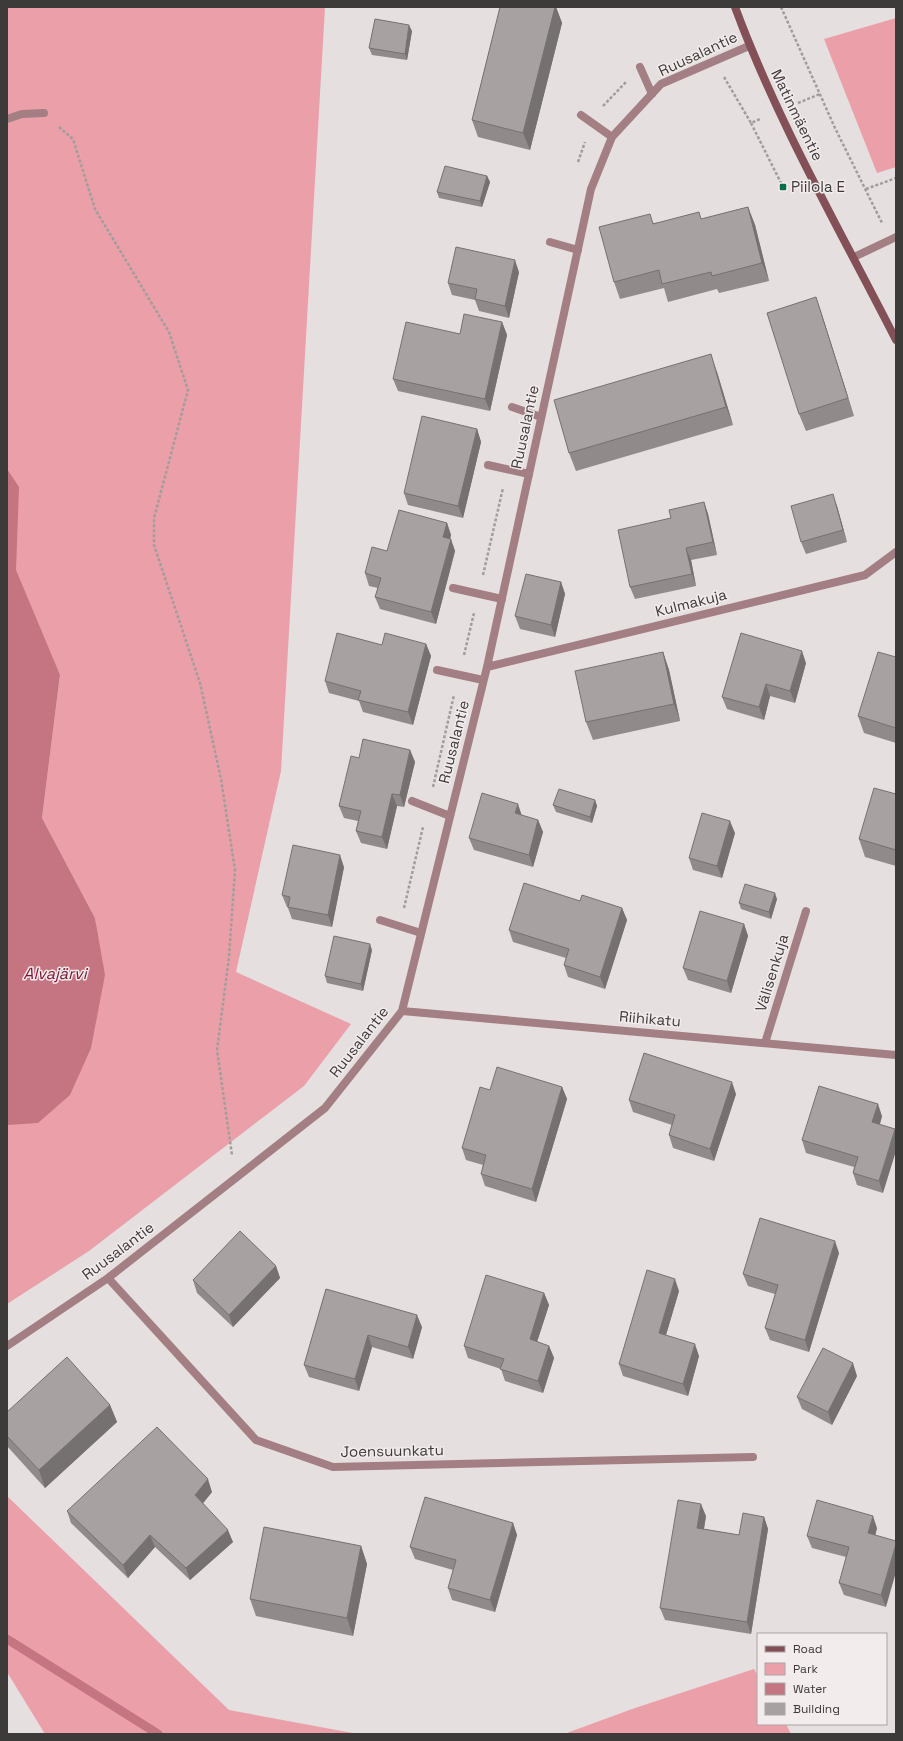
<svg xmlns="http://www.w3.org/2000/svg" width="903" height="1741" font-family="'Space Grotesk',sans-serif">
  <style>
    .green { fill: #ea9fa9 }
    .water { fill: #c57481 }
    .lines { fill: none; stroke-linecap: round; stroke-linejoin: round }
    .stream { stroke: #c57481; stroke-width: 9 }
    .path { stroke: #a29d9d; stroke-width: 2.5; stroke-dasharray: 3 2; stroke-linecap: butt }
    .service { stroke: #a37e83; stroke-width: 8 }
    .minor { stroke: #a37e83; stroke-width: 8 }
    .secondary { stroke: #835057; stroke-width: 8 }
    .wall { fill: #908a8b }
    .shaded-wall { fill: #767171 }
    .building { fill: #a8a1a2; stroke: #767171 }
    .poi-dot { fill: #006f48; stroke: #f3ecec; stroke-width: 1.5 }
    .labels { text-anchor: middle; stroke-width: 3; stroke-linejoin: round; paint-order: stroke }
    .street-label { font-size: 15px; fill: #3d3a3a; stroke: #f3ecec }
    .poi-label { font-size: 15px; fill: #3d3a3a; stroke: #f3ecec; text-anchor: start }
    .water-label { font-size: 16px; font-style: italic; fill: #761430; stroke: #f3ecec }
  </style>
  <rect width="100%" height="100%" fill="#e5dfdf"/>
  <path class="green" d="M7,7H325L281,771L236,972L351,1024L304,1086L89,1251L7,1304V1076L96,923L95,918L42,818L60,675L7,569Z
    M896,18V167L877,173L824,39Z
    M7,1496L229,1710L358,1734H45L7,1672Z
    M754,1669L758,1676V1724H786L791,1734H564L635,1708Z"/>
  <path class="water" d="M7,469L19,487L16,570L60,675L42,818L95,918L105,975L91,1048L70,1095L38,1123L7,1125Z"/>
  <g class="lines">
    <path class="stream" d="M7,1639L158,1734"/>
    <path class="path" d="M781,7L835,128L882,223
      M724,77L751,123L760,119
      M798,103L820,94
      M603,106L626,82
      M751,123L783,187
      M59,127L73,139L95,209L169,332L188,390L154,518V545L200,683L221,779L235,870L229,957L217,1050L232,1155
      M578,162L585,142
      M866,189L896,178
      M483,575L503,488
      M464,655L474,613
      M433,787L454,695
      M404,908L423,827"/>
    <path class="service" d="M640,67L652,94
      M581,115L612,137
      M7,119L22,114L44,113
      M550,242L578,250
      M512,407L541,417
      M488,465L529,474
      M453,588L502,599
      M437,670L483,680
      M412,801L450,816
      M380,920L421,933"/>
    <path class="minor" d="M854,257L896,237
      M487,667L865,575L896,552
      M402,1011L896,1055
      M765,1043L806,911
      M108,1278L256,1440L333,1467L753,1457
      M7,1346L108,1278L325,1108L402,1011L487,667L591,189L612,137L661,84L749,46"/>
    <path class="secondary" d="M735,7C778,123 840,230 896,340"/>
  </g>
  <path class="wall" d="M500,7H556L562,23L530,150L478,137L472,120Z
    M412,31L407,60L372,55L369,48Z
    M487,176L490,182L482,207L439,198L437,192Z
    M748,207L755,225L769,281L719,293L717,289L668,302L664,288L620,299L614,282L653,223L702,219Z
    M519,272L509,318L479,311L475,300L452,295L448,283Z
    M816,297L822,315L854,416L806,431L799,414Z
    M502,322L507,335L490,411L398,391L393,379L460,334Z
    M717,372L733,425L576,471L569,453Z
    M477,429L481,442L463,518L408,505L404,493Z
    M704,502L708,514L717,555L691,560L696,586L635,599L630,587L671,518Z
    M837,506L847,542L806,554L801,542Z
    M447,523L451,535L450,539L455,551L436,624L380,609L375,597L378,588L369,586L365,573L387,551Z
    M561,582L565,594L555,637L520,629L515,616Z
    M426,644L431,656L413,725L363,712L359,701L329,693L325,681L382,645Z
    M663,652L669,670L680,721L593,740L586,722Z
    M896,657V743L864,733L858,716Z
    M806,663L795,703L770,696L764,720L727,709L722,697Z
    M410,750L415,762L404,807L397,806L387,849L361,843L356,831L358,821L344,818L339,806L359,758Z
    M896,794V866L865,857L859,839Z
    M595,800L597,806L592,823L556,812L553,805Z
    M538,820L543,832L533,867L474,850L469,838Z
    M735,833L722,878L693,870L689,858Z
    M344,867L332,927L292,919L288,908L287,907L282,895Z
    M777,899L771,919L741,909L739,903Z
    M580,901L622,908L627,920L605,989L568,977L564,965L566,958L513,942L509,930Z
    M744,924L748,936L731,993L688,980L683,968Z
    M372,950L363,991L327,983L325,976Z
    M562,1087L567,1099L536,1202L485,1186L481,1174L483,1165L466,1160L462,1148L490,1090Z
    M736,1094L714,1161L673,1148L669,1135L672,1125L633,1112L629,1100Z
    M882,1116L880,1124L883,1193L857,1185L853,1173L854,1167L806,1153L802,1140Z
    M839,1253L809,1352L770,1340L765,1328L775,1294L748,1286L743,1274Z
    M276,1266L280,1278L233,1327L197,1293L193,1280Z
    M326,1289L422,1327L413,1359L372,1347L359,1391L309,1377L304,1365Z
    M679,1291L666,1335L699,1356L688,1396L623,1376L619,1364Z
    M544,1293L549,1305L537,1342L549,1346L554,1358L543,1393L505,1381L501,1369L468,1358L464,1346Z
    M857,1376L832,1425L802,1409L797,1397Z
    M110,1405L117,1422L45,1488L7,1446V1412Z
    M212,1492L203,1503L233,1542L190,1580L155,1547L128,1578L71,1523L67,1511Z
    M706,1516L704,1529L739,1535L764,1517L768,1529L751,1634L665,1620L660,1608Z
    M513,1523L517,1535L495,1612L452,1600L448,1588L453,1570L415,1559L410,1547Z
    M877,1528L875,1535L886,1607L844,1595L839,1583L846,1557L812,1548L807,1536Z
    M361,1546L367,1564L353,1636L256,1616L250,1599Z"/>
  <path class="shaded-wall" d="M555,7H556L562,23L530,150L523,133Z
    M409,25L412,31L407,60L405,54Z
    M487,176L490,182L482,207L480,201Z
    M748,207L755,225L769,281L762,263Z
    M515,260L519,272L509,318L505,306Z
    M816,297L822,315L854,416L848,398Z
    M502,322L507,335L490,411L485,399Z
    M711,354L717,372L733,425L726,407Z
    M477,429L481,442L463,518L458,506Z
    M833,494L837,506L847,542L843,530Z
    M704,502L708,514L717,555L713,542Z
    M447,523L451,535L447,549L443,537Z
    M451,539L455,551L436,624L431,612Z
    M686,548L691,560L696,586L692,574Z
    M561,582L565,594L555,637L551,625Z
    M426,644L431,656L413,725L408,712Z
    M802,651L806,663L795,703L790,691Z
    M663,652L669,670L680,721L674,704Z
    M766,684L770,696L764,720L759,707Z
    M410,750L415,762L404,807L400,795Z
    M392,794L397,806L387,849L382,837Z
    M595,800L597,806L592,823L590,817Z
    M518,804L522,816L515,813Z
    M538,820L543,832L533,867L529,855Z
    M730,821L735,833L722,878L717,866Z
    M340,855L344,867L332,927L328,915Z
    M775,893L777,899L771,919L769,912Z
    M622,908L627,920L605,989L600,977Z
    M744,924L748,936L731,993L727,981Z
    M370,944L372,950L363,991L361,984Z
    M732,1082L736,1094L714,1161L710,1149Z
    M562,1087L567,1099L536,1202L532,1189Z
    M878,1104L882,1116L877,1134L872,1122Z
    M895,1129L896,1132V1151L883,1193L879,1181Z
    M835,1241L839,1253L809,1352L805,1340Z
    M276,1266L280,1278L233,1327L229,1315Z
    M675,1279L679,1291L663,1345L659,1333Z
    M544,1293L549,1305L534,1351L530,1339Z
    M417,1315L422,1327L413,1359L408,1347Z
    M368,1335L372,1347L359,1391L355,1379Z
    M695,1344L699,1356L688,1396L683,1384Z
    M549,1346L554,1358L543,1393L538,1381Z
    M853,1363L857,1376L832,1425L828,1412Z
    M110,1405L117,1422L45,1488L39,1470Z
    M208,1479L212,1492L200,1507L195,1495Z
    M701,1504L706,1516L702,1540L697,1528Z
    M873,1516L877,1528L873,1545L868,1533Z
    M764,1517L768,1529L751,1634L747,1622Z
    M513,1523L517,1535L495,1612L490,1600Z
    M228,1530L233,1542L190,1580L186,1568Z
    M150,1535L155,1547L128,1578L123,1565Z
    M896,1544V1572L886,1607L881,1595Z
    M361,1546L367,1564L353,1636L347,1618Z"/>
  <path class="building" d="M500,7H555L523,133L472,120Z
    M375,19L409,25L405,54L369,48Z
    M445,166L487,176L480,201L437,192Z
    M748,207L762,263L712,276L711,272L662,284L659,270L614,282L599,227L650,214L653,224L699,212L701,219Z
    M456,247L515,260L505,306L475,299L477,289L448,283Z
    M816,297L848,398L799,414L767,313Z
    M464,314L502,322L485,399L393,379L406,322L460,334Z
    M711,354L726,407L569,453L554,400Z
    M422,416L477,429L458,506L404,493Z
    M833,494L843,530L801,542L791,506Z
    M704,502L713,542L686,548L692,574L630,587L618,530L671,518L669,510Z
    M399,510L447,523L443,537L451,539L431,612L375,597L381,578L365,573L372,547L387,551Z
    M526,574L561,582L551,625L515,616Z
    M337,633L382,645L385,633L426,644L408,712L358,700L361,691L325,681Z
    M741,633L802,651L790,691L766,684L759,707L722,697Z
    M663,652L674,704L586,722L575,671Z
    M878,652L896,657V728L858,716Z
    M363,739L410,750L400,795L392,794L382,837L356,831L361,811L339,806L351,756L359,758Z
    M874,788L896,794V850L859,839Z
    M559,789L595,800L590,817L553,805Z
    M482,793L518,804L515,813L538,820L529,855L469,838Z
    M702,813L730,821L717,866L689,858Z
    M293,845L340,855L328,915L288,907L290,897L282,895Z
    M524,883L580,901L582,895L622,908L600,977L564,965L569,949L509,930Z
    M745,884L775,893L769,912L739,903Z
    M700,911L744,924L727,981L683,968Z
    M334,936L370,944L361,984L325,976Z
    M644,1053L732,1082L710,1149L669,1135L675,1115L629,1100Z
    M497,1067L562,1087L532,1189L481,1174L486,1155L462,1148L480,1087L490,1090Z
    M819,1086L878,1104L872,1122L895,1129L879,1181L853,1173L858,1157L802,1140Z
    M760,1218L835,1241L805,1340L765,1328L778,1285L743,1274Z
    M240,1231L276,1266L229,1315L193,1280Z
    M647,1270L675,1279L659,1333L695,1344L683,1384L619,1364Z
    M486,1275L544,1293L530,1339L549,1346L538,1381L500,1369L504,1359L464,1346Z
    M326,1289L417,1315L408,1347L368,1335L355,1379L304,1365Z
    M823,1348L853,1363L828,1412L797,1397Z
    M67,1357L110,1405L39,1470L7,1436V1412Z
    M157,1427L208,1479L195,1495L228,1530L186,1568L150,1535L123,1565L67,1511Z
    M425,1497L513,1523L490,1600L448,1588L456,1560L410,1547Z
    M678,1500L701,1504L697,1528L739,1535L743,1513L764,1517L747,1622L660,1608Z
    M817,1500L873,1516L868,1533L896,1541V1544L881,1595L839,1583L849,1547L807,1536Z
    M264,1527L361,1546L347,1618L250,1599Z"/>
  <rect class="poi-dot" x="779" y="183" width="8" height="8" rx="2"/>
  <g class="labels">
    <g class="street-label">
      <text transform="translate(698 54) rotate(-25)" y="5">Ruusalantie</text>
      <text transform="translate(797 115) rotate(64)" y="5">Matinmäentie</text>
      <text transform="translate(525 427) rotate(-78)" y="5">Ruusalantie</text>
      <text transform="translate(691 603) rotate(-14)" y="5">Kulmakuja</text>
      <text transform="translate(454 742) rotate(-76)" y="5">Ruusalantie</text>
      <text transform="translate(772 973) rotate(-73)" y="5">Välisenkuja</text>
      <text transform="translate(650 1019) rotate(5)" y="5">Riihikatu</text>
      <text transform="translate(359 1042) rotate(-52)" y="5">Ruusalantie</text>
      <text transform="translate(118 1251) rotate(-37)" y="5">Ruusalantie</text>
      <text transform="translate(392 1451) rotate(-1)" y="5">Joensuunkatu</text>
    </g>
    <g class="poi-label">
      <text x="791" y="192">Piilola E</text>
    </g>
    <g class="water-label">
      <text x="55" y="979">Alvajärvi</text>
    </g>
  </g>
  <rect width="903" height="1741" fill="none" stroke="#3d3a3a" stroke-width="16"/>
  <rect x="757" y="1633" width="130" height="92" fill="#f3ecec" stroke="#aaa5a5"/>
  <rect x="765" y="1646" width="20" height="6" fill="#835057" stroke="#aaa5a5"/>
  <text x="793" y="1653" font-size="12" fill="#3d3a3a">Road</text>
  <rect x="765" y="1663" width="20" height="12" fill="#ea9fa9" stroke="#aaa5a5"/>
  <text x="793" y="1673" font-size="12" fill="#3d3a3a">Park</text>
  <rect x="765" y="1683" width="20" height="12" fill="#c57481" stroke="#aaa5a5"/>
  <text x="793" y="1693" font-size="12" fill="#3d3a3a">Water</text>
  <rect x="765" y="1703" width="20" height="12" fill="#a8a1a2" stroke="#aaa5a5"/>
  <text x="793" y="1713" font-size="12" fill="#3d3a3a">Building</text>
</svg>
